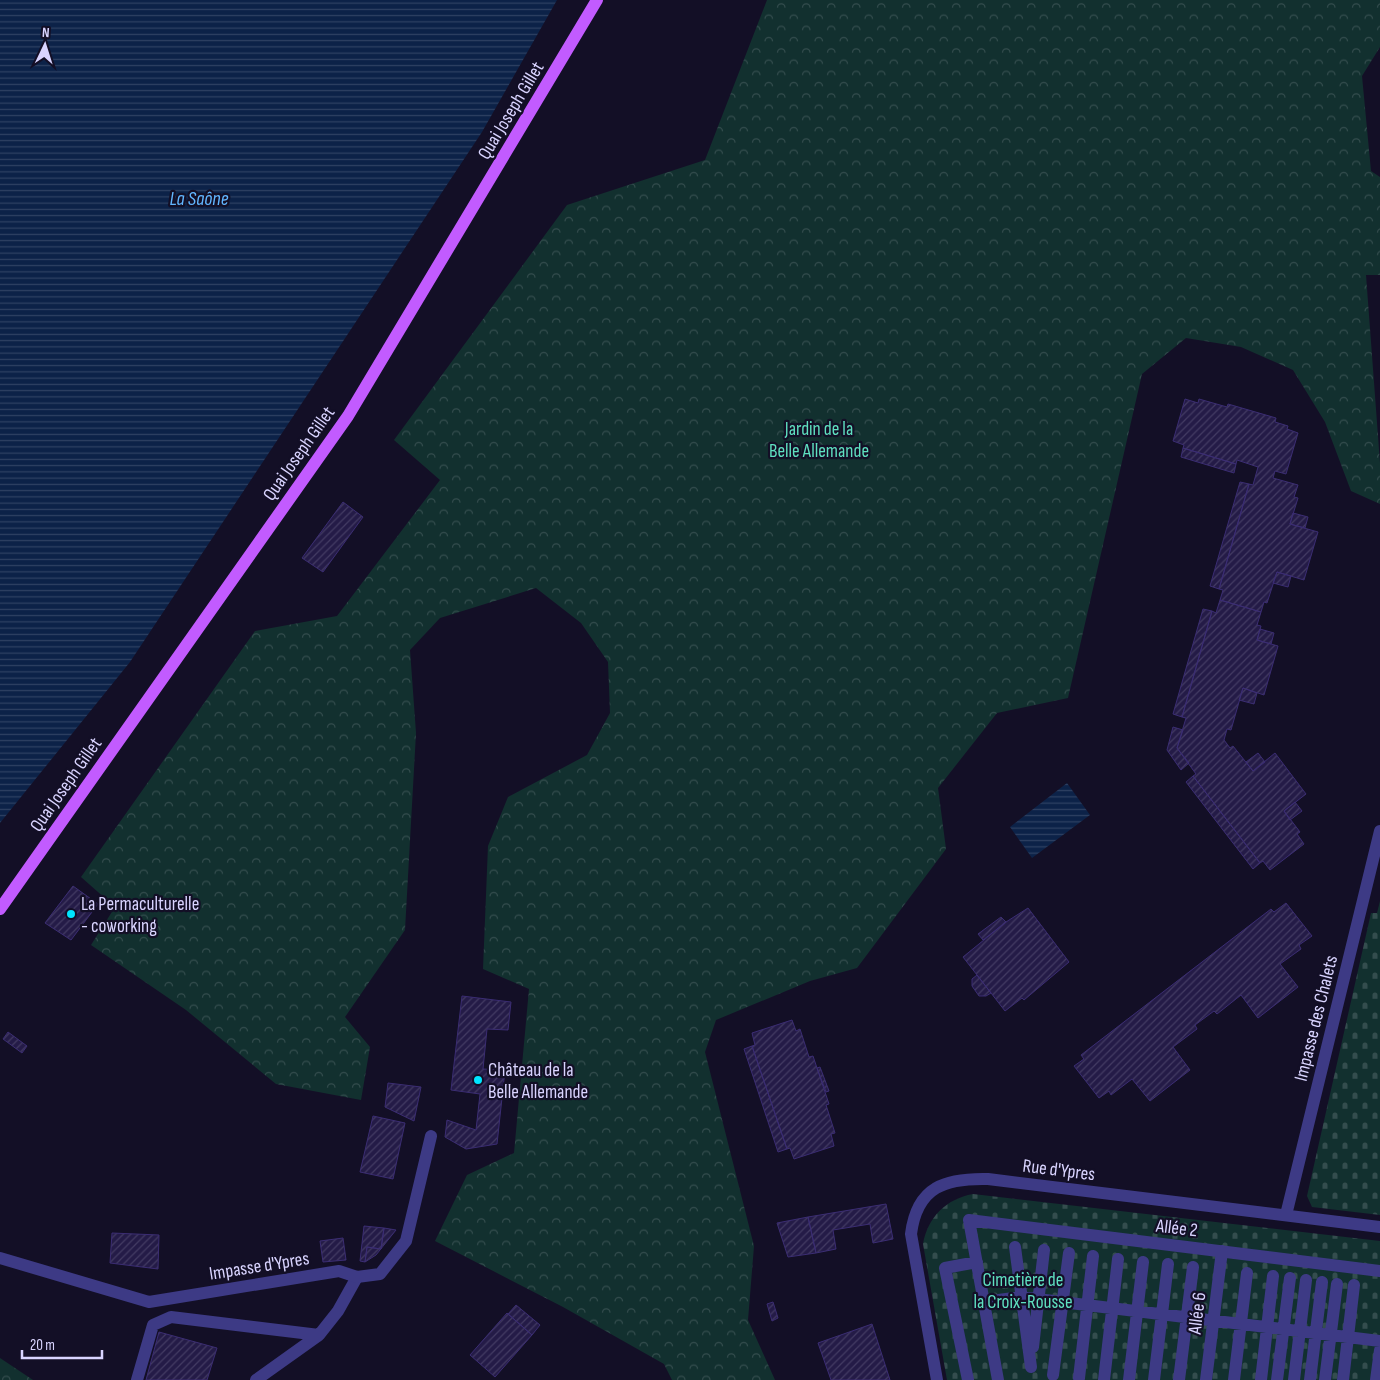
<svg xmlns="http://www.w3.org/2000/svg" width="1380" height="1380" font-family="'Sofia Sans Condensed',sans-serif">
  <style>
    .forest { fill: url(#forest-crowns) }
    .cemetery { fill: url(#cemetery-stones) }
    .water { fill: url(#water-rules) }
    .building { fill: url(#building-hatch); stroke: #3b2d73 }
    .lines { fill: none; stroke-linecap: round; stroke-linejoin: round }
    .service { stroke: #3d3a85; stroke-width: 12 }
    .minor { stroke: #3d3a85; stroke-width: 12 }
    .primary { stroke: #c25bff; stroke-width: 12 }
    .poi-dot { fill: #00e5ff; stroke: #130f26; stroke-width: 2 }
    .labels { text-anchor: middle; stroke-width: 4.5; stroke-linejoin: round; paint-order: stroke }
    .street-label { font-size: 19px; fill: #d9d4ff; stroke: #130f26 }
    .park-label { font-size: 19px; fill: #5fe0c0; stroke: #130f26 }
    .poi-label { font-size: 19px; fill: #d9d4ff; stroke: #130f26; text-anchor: start }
    .water-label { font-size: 20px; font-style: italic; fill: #62b6ff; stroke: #130f26 }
  </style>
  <defs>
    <pattern id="forest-crowns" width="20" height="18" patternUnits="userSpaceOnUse" patternTransform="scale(1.25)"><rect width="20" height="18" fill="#12302f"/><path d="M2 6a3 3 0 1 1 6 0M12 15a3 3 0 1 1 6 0" fill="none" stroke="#344d4e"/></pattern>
    <pattern id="cemetery-stones" width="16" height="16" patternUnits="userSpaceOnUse" patternTransform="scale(1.25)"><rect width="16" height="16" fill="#12302f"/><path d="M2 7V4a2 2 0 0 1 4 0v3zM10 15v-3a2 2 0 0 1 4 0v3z" fill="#344d4e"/></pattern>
    <pattern id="water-rules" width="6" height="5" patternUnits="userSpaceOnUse" patternTransform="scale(1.25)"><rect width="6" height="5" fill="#0c2248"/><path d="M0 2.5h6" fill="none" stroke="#2f4163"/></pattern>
    <pattern id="building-hatch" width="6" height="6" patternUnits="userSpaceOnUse" patternTransform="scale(1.25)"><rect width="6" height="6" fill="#241b47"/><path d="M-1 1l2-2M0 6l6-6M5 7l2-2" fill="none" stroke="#433b63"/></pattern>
  </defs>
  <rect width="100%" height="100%" fill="#130f26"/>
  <path class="forest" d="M767,0H1380V47L1362,76L1371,171L1380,177V275H1366L1380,463V504L1351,491L1325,422L1293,370L1241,347L1186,338L1142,374L1068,698L997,713L938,788L946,849L857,968L810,981L716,1020L705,1052L754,1246L748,1320L775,1380H672L664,1364L563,1307L435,1241L467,1175L514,1153L529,989L483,969L488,846L508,797L587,755L610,713L608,662L581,623L536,588L440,618L410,650L416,733L405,930L345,1017L370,1047L361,1100L276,1084L186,1010L91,945L115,907L81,877L255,631L337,616L440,480L394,440L567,205L705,160Z
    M0,1358L33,1380H0Z"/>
  <path class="cemetery" d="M1380,901V1215L1312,1207L1307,1196L1371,913H1377Z
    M973,1194L1380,1241V1380H947L923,1244C928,1217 946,1199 973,1194Z"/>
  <path class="water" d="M0,0H557L482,132L130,662L0,823Z
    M1067,783L1090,815L1032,858L1010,827Z"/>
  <path class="building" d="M1185,399L1198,403L1199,399L1227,407L1228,404L1276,418L1275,422L1288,426L1287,429L1298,433L1286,474L1275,471L1273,478L1298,485L1294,497L1298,498L1290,524L1318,532L1304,580L1277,572L1267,603L1264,602L1261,612L1220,600L1223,590L1219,589L1249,484L1253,485L1258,467L1237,460L1236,464L1183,448L1184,445L1173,441Z
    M1183,448L1236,464L1234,473L1181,457Z
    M1240,482L1249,484L1219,589L1210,586Z
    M343,502L363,517L323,572L302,558Z
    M1293,513L1308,517L1305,528L1290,524Z
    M1277,572L1291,576L1288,587L1273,583Z
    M1220,600L1261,612L1257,625L1261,626L1257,640L1278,646L1264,695L1243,688L1231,730L1227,729L1224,740L1230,748L1233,746L1253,771L1275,753L1306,794L1284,811L1300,832L1297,834L1304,844L1270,870L1263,861L1260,863L1193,776L1196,774L1177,748L1186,718L1182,717L1212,611L1216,613Z
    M1203,609L1212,611L1182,717L1173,714Z
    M1260,629L1274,633L1271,644L1257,640Z
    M1243,688L1257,693L1254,704L1239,700Z
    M1173,727L1183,730L1177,748L1189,763L1181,770L1167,750Z
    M1258,753L1265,762L1253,771L1246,762Z
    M1193,776L1260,863L1253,869L1186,782Z
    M1295,802L1302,811L1290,820L1284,811Z
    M73,886L98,904L71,940L45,923Z
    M1286,903L1312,936L1299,945L1301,949L1280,964L1298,987L1258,1018L1241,995L1217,1014L1214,1011L1195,1025L1197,1029L1173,1047L1190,1070L1150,1101L1132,1079L1111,1095L1109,1091L1099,1098L1074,1066L1084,1059L1081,1055L1271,909L1274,912Z
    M1028,908L1069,962L1024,1000L1022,998L1005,1011L963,957L1006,922Z
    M1001,917L1006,922L983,940L978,934Z
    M977,975L991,993L986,996H979L972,986V979Z
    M462,996L511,1002L508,1030L487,1029L483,1069L505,1070L497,1144L466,1149L445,1137L447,1120L476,1130L480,1094L451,1090Z
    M792,1020L796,1031L800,1029L809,1057L813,1056L829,1104L826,1105L835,1133L831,1134L834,1146L794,1159L790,1148L787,1149L752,1046L755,1045L752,1033Z
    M8,1032L27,1046L22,1053L3,1039Z
    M752,1046L787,1149L778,1152L744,1049Z
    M820,1067L829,1091L826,1092L817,1068Z
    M388,1083L421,1087L414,1121L385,1107Z
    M373,1116L405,1123L393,1179L360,1172Z
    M886,1204L893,1239L873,1243L870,1224L833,1230L836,1249L816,1253L808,1217Z
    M808,1217L816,1253L788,1257L777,1223Z
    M364,1226L384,1228L381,1249L367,1247L365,1262L360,1261Z
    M384,1228L396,1230L376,1255L365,1262L367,1247L381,1249Z
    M112,1233L159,1235L158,1269L110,1263Z
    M343,1238L346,1260L323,1262L320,1241Z
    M773,1302L778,1318L772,1321L767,1304Z
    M516,1305L540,1325L532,1335L508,1314Z
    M507,1313L532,1335L495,1377L470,1355Z
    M872,1324L890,1380H831L818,1343Z
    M159,1332L217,1348L207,1380H146Z"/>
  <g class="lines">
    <path class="service" d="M1015,1247L1031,1367
      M984,1302L1021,1297L1380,1341
      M1033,1347L1044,1250
      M1053,1375L1069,1253
      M1079,1378L1093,1256
      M137,1380L153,1325L171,1317L319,1335
      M256,1380L319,1335L338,1311L357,1277
      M968,1380L945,1268L977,1262
      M998,1380L969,1220L1380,1271
      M1104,1380L1118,1259
      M1129,1380L1143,1262
      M1154,1380L1168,1264
      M1179,1380L1193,1267
      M1206,1380L1222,1251
      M1234,1380L1247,1273
      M1261,1380L1273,1276
      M1277,1380L1290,1278
      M1294,1380L1306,1280
      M1310,1380L1322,1282
      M1325,1380L1337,1284
      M1343,1380L1354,1285
      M1376,1380L1380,1350"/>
    <path class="minor" d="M1286,1215L1380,831
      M0,1258L149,1302L339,1271L357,1277L380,1274L406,1241L431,1136
      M937,1380L911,1234C917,1186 946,1178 988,1179L1380,1227"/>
    <path class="primary" d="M0,909L348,416L597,0"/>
  </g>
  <g class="poi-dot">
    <circle cx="71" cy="914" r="5"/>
    <circle cx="478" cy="1080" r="5"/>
  </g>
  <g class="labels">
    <g class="street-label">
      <text transform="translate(510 110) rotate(-59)" y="7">Quai Joseph Gillet</text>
      <text transform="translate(298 453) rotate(-55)" y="7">Quai Joseph Gillet</text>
      <text transform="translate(65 784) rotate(-55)" y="7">Quai Joseph Gillet</text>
      <text transform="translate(1315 1018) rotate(-76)" y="7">Impasse des Chalets</text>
      <text transform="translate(1059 1169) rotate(7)" y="7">Rue d'Ypres</text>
      <text transform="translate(1177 1227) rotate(7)" y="7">Allée 2</text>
      <text transform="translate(259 1265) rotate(-9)" y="7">Impasse d'Ypres</text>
      <text transform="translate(1196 1313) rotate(-83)" y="7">Allée 6</text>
    </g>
    <g class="park-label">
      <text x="819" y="435">Jardin de la<tspan x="819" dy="22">Belle Allemande</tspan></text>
      <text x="1023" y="1286">Cimetière de<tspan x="1023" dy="22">la Croix-Rousse</tspan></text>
    </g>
    <g class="poi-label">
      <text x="81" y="910">La Permaculturelle<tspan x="81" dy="22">- coworking</tspan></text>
      <text x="488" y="1076">Château de la<tspan x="488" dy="22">Belle Allemande</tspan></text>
    </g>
    <g class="water-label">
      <text x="199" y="205">La Saône</text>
    </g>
  </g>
  <g transform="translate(45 45) rotate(4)" stroke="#130f26" stroke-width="4" paint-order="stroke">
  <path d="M0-4L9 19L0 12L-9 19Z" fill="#d9d4ff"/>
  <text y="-8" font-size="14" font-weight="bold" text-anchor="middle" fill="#d9d4ff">N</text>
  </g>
  <path d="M22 1350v8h80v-8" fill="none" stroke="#d9d4ff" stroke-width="2.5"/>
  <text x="30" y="1350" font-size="15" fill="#d9d4ff" stroke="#130f26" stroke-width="4" paint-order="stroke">20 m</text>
</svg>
